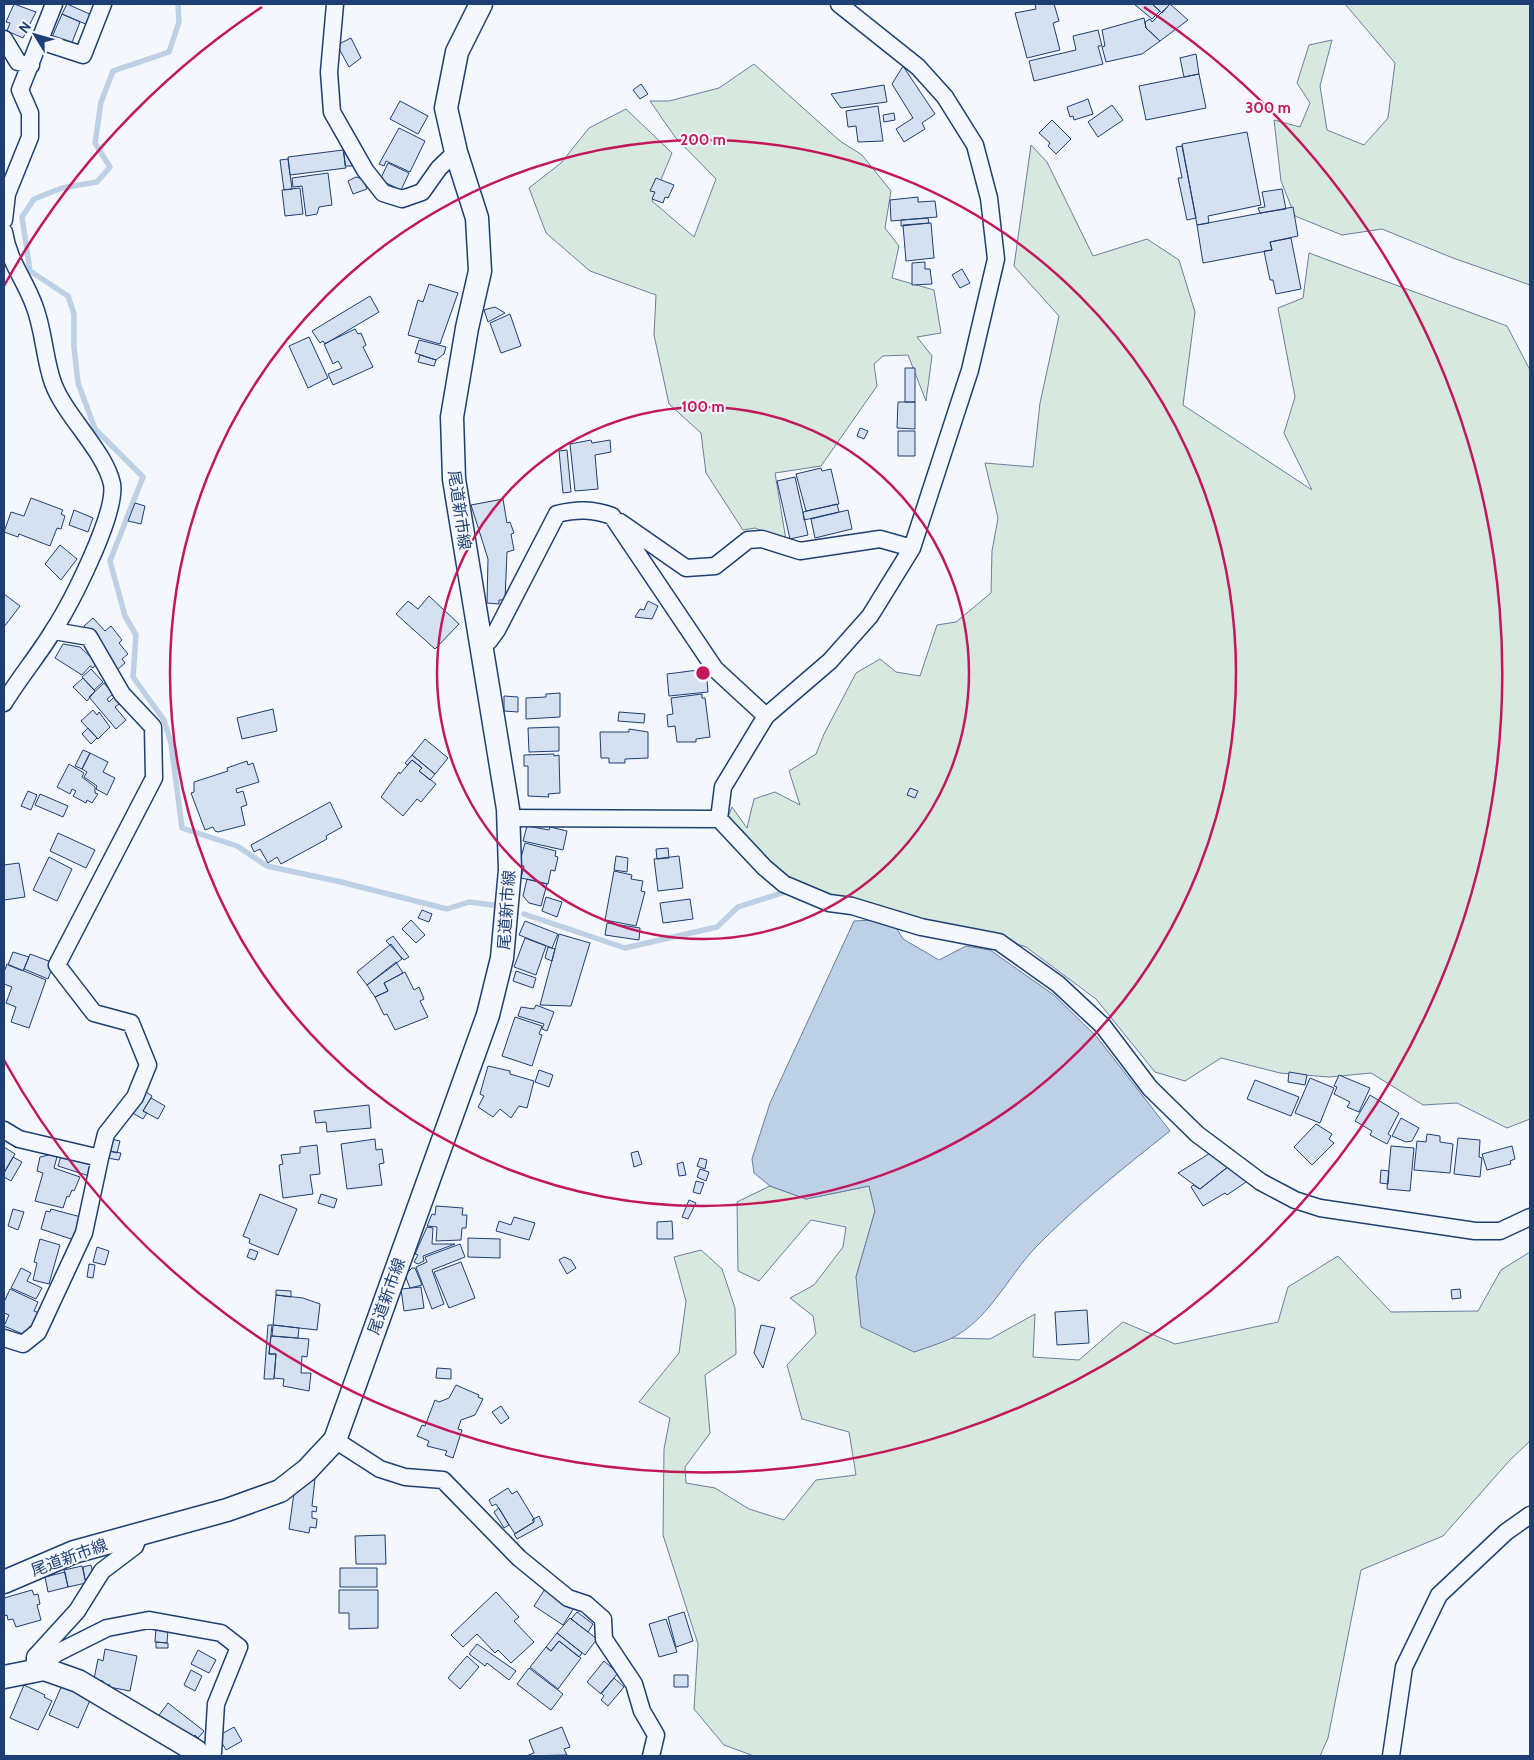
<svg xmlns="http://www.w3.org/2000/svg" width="1534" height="1760" font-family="Cabin,'Noto Sans JP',sans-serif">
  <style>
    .green { fill: #d7e8df; stroke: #687fa3 }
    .water { fill: #bed0e5; stroke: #687fa3 }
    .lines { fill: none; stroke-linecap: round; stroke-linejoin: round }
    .stream { stroke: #bed0e5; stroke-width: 5.5 }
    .building { fill: #d5e0f0; stroke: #1d3f73 }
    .street-casing { stroke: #1d3f73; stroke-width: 19 }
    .secondary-casing { stroke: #1d3f73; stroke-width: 25 }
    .street { stroke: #f4f7fb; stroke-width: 16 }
    .secondary { stroke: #f4f7fb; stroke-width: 22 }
    .ring { fill: none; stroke: #c2185b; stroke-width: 2.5 }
    .labels { text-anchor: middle; stroke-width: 4; stroke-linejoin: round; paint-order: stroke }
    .street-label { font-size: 16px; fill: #1d3f73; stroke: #f4f7fb }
    .centre { fill: #c2185b; stroke: #f4f7fb; stroke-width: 2.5 }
    .ring-label { font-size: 15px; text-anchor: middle; font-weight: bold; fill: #c2185b; stroke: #f4f7fb; stroke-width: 4; stroke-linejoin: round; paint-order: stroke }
  </style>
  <rect width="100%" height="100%" fill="#f4f7fb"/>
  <path class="green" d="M1345,4H1530V285L1453,258L1382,229L1342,235L1295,216L1281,181L1274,120L1300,127L1310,103L1297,83L1309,45L1332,40L1320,86L1327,130L1364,145L1388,118L1395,63Z
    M754,64L840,141L862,155L891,191L885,228L899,246L892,278L934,290L941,333L917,337L932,356L926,401L908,355L883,356L874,364L877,386L821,466L775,473L786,540L755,528L743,530L706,473L701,433L669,404L654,335L656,295L590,271L546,233L529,188L561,163L589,128L626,109L672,153L652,201L694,237L716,179L675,137L650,101H669L719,88Z
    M1031,145L1047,162L1093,256L1147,239L1179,260L1195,312L1183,405L1312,490L1284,433L1295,397L1278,308L1303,298L1309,253L1507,326L1530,370V1119L1507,1128L1457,1103L1423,1105L1371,1073L1329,1077L1280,1073L1221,1058L1185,1081L1155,1072L1096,999L1026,947L966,927L896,916L820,895L785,875L762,854L737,851L722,831L732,807L747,828L754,799L775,792L800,805L789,771L816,754L824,734L856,673L880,659L896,672L920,676L937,625L956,622L991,593L992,551L998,518L985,463L1033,467L1040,403L1059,316L1014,266Z
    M770,1186L806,1199L869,1186L875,1211L856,1277L914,1352L951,1338L990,1339L1035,1314L1033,1357L1079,1360L1123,1322L1175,1344L1278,1322L1288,1287L1338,1256L1391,1312L1478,1311L1501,1270L1530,1252V1441L1509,1461L1443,1536L1361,1570L1328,1738L1320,1756H754L724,1745L694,1709L698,1644L663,1535L664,1449L670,1418L639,1402L679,1353L686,1301L674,1257L701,1250L722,1269L735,1308L736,1354L705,1375L710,1433L685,1467L686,1483L715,1488L749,1509L784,1520L816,1480L856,1475L849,1432L802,1419L787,1365L816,1334L813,1316L790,1298L814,1285L843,1247L846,1227L811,1220L759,1281L738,1271L737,1202Z"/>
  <path class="water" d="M891,919L903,939L939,960L966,946L990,950L1054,995L1097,1037L1170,1131C1123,1168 1077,1205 1035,1248C1007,1278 988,1321 950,1339C938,1344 926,1348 914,1352L861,1327L856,1277L875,1211L869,1186L806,1199L770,1186L754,1173L752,1159L770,1103L854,921Z"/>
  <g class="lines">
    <path class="stream" d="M178,4L179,22L169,52L113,71L101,102L95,143L110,167L97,182L62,188L34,199L22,217L30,271L68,296L74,314V347L78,383L95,429L143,477L110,561L125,616L136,635L133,677L164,720L171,743L182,828L237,846L267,866L341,882L447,909L469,902L500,906
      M524,914L625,948L717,927L738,907L788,891"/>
  </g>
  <path class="building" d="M14,4L36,12L23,38L7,31L10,23L6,22Z
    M67,4L92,15L88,25L62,14Z
    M1035,4H1054L1059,21L1053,23L1060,50L1027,58L1015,13L1036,9Z
    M1134,4H1152L1160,11L1152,19Z
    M1152,4H1170L1162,13Z
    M1170,4L1188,20L1160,41L1146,28L1145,22L1150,19L1152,22Z
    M62,14L80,22L71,45L52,37Z
    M1144,18L1146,28L1160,41L1142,54L1106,62L1102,47L1105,46L1102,30Z
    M1098,30L1102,46H1098L1103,64L1034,81L1029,61L1076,50L1073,36Z
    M351,38L361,58L349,67L337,45Z
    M1196,54L1199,74L1184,77L1180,58Z
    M903,66L935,114L922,123L925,129L904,142L896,129L913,118L892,84Z
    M1199,74L1206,108L1146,120L1139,86Z
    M641,84L648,94L640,99L633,90Z
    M884,85L887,102L841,108L831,94Z
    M1088,99L1093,114L1074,120L1073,116L1070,117L1067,107Z
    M400,101L428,116L418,134L390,119Z
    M1112,105L1123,120L1098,137L1088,122Z
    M878,106L883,141L858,142L856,126L848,127L846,111Z
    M894,113L895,120L884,122L883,115Z
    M1052,120L1071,139L1056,154L1048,146L1050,143L1039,133Z
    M399,128L425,141L410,172L386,161L384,166L379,164Z
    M1247,132L1261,205L1208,216L1209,223L1197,225L1182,144Z
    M1182,146L1196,218L1187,220L1178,178H1182L1176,147Z
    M343,150L346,168L290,175L288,157Z
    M350,151L352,166H345L344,152Z
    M288,159L292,189L284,190L280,160Z
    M388,163L409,173L401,190L380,180Z
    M328,173L332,205L319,207L317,214L306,216L302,186L293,187L292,178Z
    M356,177L363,179L367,189L353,194L348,181Z
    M656,178L674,185L668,198L665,197L663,203L652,199L655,192L650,191Z
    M300,188L303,214L285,216L282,190Z
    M1282,189L1286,209L1260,213L1258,208L1265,207L1262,192Z
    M918,197V202L935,201L937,217L891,221L890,200Z
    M1293,207L1298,236L1270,242L1272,250L1203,263L1197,225Z
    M928,218L929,223L901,226V220Z
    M931,223L934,258L906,261L903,225Z
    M1291,238L1301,289L1276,294L1273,280H1270L1264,251L1272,250L1270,242Z
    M925,262V269H930L932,284L912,285V263Z
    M962,269L970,283L960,288L952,275Z
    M429,284L458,293L440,344L408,335L418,300L423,302Z
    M370,296L379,312L325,344L323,341L320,343L312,331Z
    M495,307L505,313L488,322L484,310Z
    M510,314L521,346L501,353L490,323Z
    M355,329L358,334L361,333L366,345L363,347L373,367L333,385L328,374L342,368L338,361L333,364L324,344Z
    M309,337L328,378L308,388L289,346Z
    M419,340L446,347L444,354L436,360L415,353Z
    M420,355L436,360L434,366L418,362Z
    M905,368H915V402H905Z
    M898,402H915V429L897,428Z
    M860,428L868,431L864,439L857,436Z
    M898,431H915V456H898Z
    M591,440L592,443L610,440L611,452L595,455L598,489L575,491L570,444Z
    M567,450L571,492L563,493L559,451Z
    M821,468L822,471L831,469L839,504L806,511L796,474Z
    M795,477L808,535L790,539L777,481Z
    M31,498L63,510L61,514L65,516L61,529L57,528L50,546L19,534L18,537L4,532L11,512L24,516Z
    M503,499L507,523L510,522L514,533L511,534L514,550L507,552L505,600H499V604L487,603L488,559L471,505Z
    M135,503L145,506L141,524L128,521Z
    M837,504L839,512L804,520L803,512Z
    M74,510L93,518L88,532L69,525Z
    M848,510L852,529L815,538L811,519Z
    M60,545L77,559L61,580L45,564Z
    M4,594L20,606L4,627Z
    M429,596L459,624L435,649L396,614L408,601L418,609Z
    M648,601L658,606L652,619L635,617L640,609L644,610Z
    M93,618L105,631L111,626L122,640L119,643L128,654L122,659L125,663L117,670L84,626Z
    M63,644L80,647L97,663L93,668L90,666L82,675L55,658Z
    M91,669L103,682L94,690L82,677Z
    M706,669L708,692L669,696L667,674Z
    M83,678L95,691L87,701L73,687Z
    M104,683L113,694L107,699L109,702L114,697L119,704L115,707L126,720L116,729L89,697Z
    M560,693V717L526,719V698L546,697V694Z
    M702,694V698H705L710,737L696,739V742H677L675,726L668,727L667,715L673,714L671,698Z
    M504,696L518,697V712L504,711Z
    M273,709L277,731L242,739L237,718Z
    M93,710L97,715L99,712L110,727L98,739L81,721Z
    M619,712L645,714L644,723L618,721Z
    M559,727V751L529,752L528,728Z
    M88,728L97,738L91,744L82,734Z
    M629,729L648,732V758L625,759V763H609V758H601L600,732H629Z
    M425,739L448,758L435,774L412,755Z
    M83,750L90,753L82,769L75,766Z
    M90,753L108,762L103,772L115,778L107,795L96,789L97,786L84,777L87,772L82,769Z
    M554,754V756L559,755L560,793L548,794L549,797L528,796V766H524V755Z
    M412,755L435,774L430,780L419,771L422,768L412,760L407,765L405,763Z
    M412,760L422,768L419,771L436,784L421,802L417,799L403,816L381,797L399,772L400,774Z
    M247,761L248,765L253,763L259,782L236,789L237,793L243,791L247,805L241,807L245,825L218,832L215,831L213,827L205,830L191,793L194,792V782L228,771L227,768Z
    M69,764L84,773L82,777L95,787V793L98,794L92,803L87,800L86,803L73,796L76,791L72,789L70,794L57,787Z
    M910,788L918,791L915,798L907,795Z
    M28,791L37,795L31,810L21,806Z
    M40,794L68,806L63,817L35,805Z
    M330,802L342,827L326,836L327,839L281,864L277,857L268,863L260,849L254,852L251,845Z
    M527,826L549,830L550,827L567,831L563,850L523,841Z
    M58,833L95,850L86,868L50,851Z
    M525,843L556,851L555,856L558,857L555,871L551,870L548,884L521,878L524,866L519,865Z
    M668,848L669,858L657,859L656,849Z
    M616,856L628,858L627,872L614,870Z
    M679,856L683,888L658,891L654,859Z
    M49,857L72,869L57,901L33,890Z
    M19,863L25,897L4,900V865Z
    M614,871L632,875L631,879L643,881L641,891L645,892L636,926L605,920Z
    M527,879L547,884L541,906L529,903L523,896Z
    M546,897L562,902L557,917L542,911Z
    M690,899L693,919L663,923L660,903Z
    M422,910L432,914L429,922L418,918Z
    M411,920L425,935L416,943L402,929Z
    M525,921L558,934L552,948L519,935Z
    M607,923L640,928L639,940L605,935Z
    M559,934L590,943L571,1006L540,1005Z
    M393,936L409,957L404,960L386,941Z
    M525,938L546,946L536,975L514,967Z
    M391,944L402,959L367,985L357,972Z
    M548,947L555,949L552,961L545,958Z
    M13,952L29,957L23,971L8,965Z
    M30,954L54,963L48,979L24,969Z
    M396,962L403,973L384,983L388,991L375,997L367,985Z
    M7,964L46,980L29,1028L11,1022L16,1007L6,1003L12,987L4,984V972Z
    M516,971L536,978L533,988L513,981Z
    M405,972L414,990L419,987L424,999L420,1001L428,1017L395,1030L387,1014L384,1015L375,997L388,991L384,983Z
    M536,1005L554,1012L547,1031L542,1029L544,1024L518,1016L521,1007L534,1009Z
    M515,1017L542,1026L539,1034L542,1035L532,1066L502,1056Z
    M488,1066L510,1071V1074L534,1081L527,1108L519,1106L511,1118L500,1109L493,1117L478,1107L484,1096L480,1094Z
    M539,1070L553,1075L549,1087L535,1082Z
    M1289,1072L1307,1075L1305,1085L1288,1082Z
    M1339,1075L1370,1088L1359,1112L1347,1107L1350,1102L1334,1094L1337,1087L1334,1086Z
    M1310,1078L1334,1088L1320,1123L1295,1113Z
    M1255,1080L1299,1097L1291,1116L1247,1099Z
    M143,1090L152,1096L143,1111L147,1113L143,1119L131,1112Z
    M1370,1095L1399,1113L1388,1134L1391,1136L1387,1144L1370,1135L1372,1131L1355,1121Z
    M151,1098L165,1106L158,1119L143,1111Z
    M369,1105L371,1128L327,1132L326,1122L316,1123L314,1111Z
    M1401,1118L1419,1128L1412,1141L1406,1142L1392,1136Z
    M1316,1124L1332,1134L1329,1139L1334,1143L1312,1165L1294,1147Z
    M1427,1134L1440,1136V1142L1453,1144L1450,1173L1414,1170L1417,1141L1426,1142Z
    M107,1138L120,1141L117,1153L105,1150Z
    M1458,1138L1480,1140L1479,1157L1482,1158L1480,1177L1454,1174Z
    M375,1139L376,1150L382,1149L384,1163L379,1164L382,1185L347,1189L341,1144Z
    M317,1145L320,1174L310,1175L313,1194L283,1198L279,1165L283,1164L281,1155L300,1153V1147Z
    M1391,1146L1414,1148L1410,1191L1387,1189Z
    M1512,1146L1515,1159L1510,1161L1511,1164L1487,1170L1482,1154Z
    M4,1147L15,1154L4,1173Z
    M109,1151L121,1153L119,1160L107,1158Z
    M638,1151L642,1164L634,1167L631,1153Z
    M1212,1152L1229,1166L1200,1189L1178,1173Z
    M58,1153L54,1168L80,1177L74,1191L72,1190L69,1197L67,1196L63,1208L35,1201L43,1173L37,1171L40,1157Z
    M62,1153L93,1163L89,1176L58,1166Z
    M13,1157L22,1162L11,1181L4,1177V1173Z
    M700,1158L707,1160L705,1169L697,1166Z
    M683,1162L686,1175L679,1176L677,1164Z
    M1229,1166L1249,1180L1227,1195L1225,1193L1203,1206L1191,1187L1193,1185L1200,1189Z
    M700,1169L709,1172L706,1181L697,1177Z
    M1381,1170L1389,1171L1388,1184L1380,1183Z
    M696,1181L704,1183L700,1194L693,1192Z
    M260,1194L297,1209L278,1255L249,1243L250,1239L243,1236Z
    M321,1194L337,1199L334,1208L318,1203Z
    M689,1200L696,1203L688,1219L682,1217Z
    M436,1206L463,1208L462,1215H467L466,1228H462L461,1240L436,1241L437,1227L427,1226L432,1214L435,1215Z
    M13,1209L24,1212L18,1230L8,1226Z
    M51,1209L81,1217L74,1240L41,1229L46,1211L50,1212Z
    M514,1217L535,1223L529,1240L496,1231L499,1221L511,1225Z
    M672,1221L673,1239H657V1222Z
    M427,1227L433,1228L432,1244H455L423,1256L424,1261L418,1264L414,1262L418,1255L415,1254Z
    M468,1238L500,1239V1258L468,1257Z
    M40,1239L60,1245L49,1284L33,1280L37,1263L34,1262Z
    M460,1244L465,1257L432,1270L444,1304L432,1309L416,1267L427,1262L425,1257Z
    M97,1247L109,1251L105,1265L93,1262Z
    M250,1249L258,1252L255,1260L247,1257Z
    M564,1257L571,1260L576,1268L567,1274L559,1260Z
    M461,1262L475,1298L449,1308L434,1272Z
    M89,1264L95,1265L93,1278L87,1277Z
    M21,1268L31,1273L27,1281L42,1288L36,1299L11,1288Z
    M412,1268H415L422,1285L410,1288L405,1275Z
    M421,1287L424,1308L404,1311L401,1289Z
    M10,1289L38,1302L34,1311L39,1313L33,1327L30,1326L25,1335L4,1326L9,1315L4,1313V1302Z
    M1460,1289L1461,1298L1452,1299L1451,1290Z
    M276,1290L291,1291V1297L276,1295Z
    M276,1295L303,1298L320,1304L317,1330L273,1325Z
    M1087,1310L1089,1343L1057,1345L1055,1312Z
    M268,1325H272L269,1354H276L274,1379H264Z
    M273,1325L299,1328L298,1338L272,1336Z
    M761,1325L775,1328L763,1368L754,1353Z
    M271,1336L309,1339L307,1357L302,1356L301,1373H311L309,1391L283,1386L284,1379L274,1378L276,1354H269Z
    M437,1368L451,1369V1379L436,1378Z
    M456,1385L479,1395L478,1397L483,1399L475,1415L461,1420L458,1429L462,1430L453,1458L445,1455L447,1451L427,1446L429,1441L417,1436L422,1425L425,1426L435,1400L439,1402L449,1398Z
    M501,1406L509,1418L501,1424L492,1412Z
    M315,1479L312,1506L317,1507L316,1512L312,1511V1518L317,1519L316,1528L310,1527L309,1533L289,1529L294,1493Z
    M508,1488L512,1494L517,1491L534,1519V1522L515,1534L496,1504L492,1506L489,1500Z
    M499,1508L509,1525L504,1528L494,1512Z
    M539,1516L543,1525L517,1539L514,1534L534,1522L532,1520Z
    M385,1535L386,1564H356L355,1536Z
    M91,1565L94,1578L85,1580L83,1567Z
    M82,1566L86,1583L68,1587L64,1570Z
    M340,1568H377V1587H340Z
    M65,1572L68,1587L48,1592L45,1577Z
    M545,1589L574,1608L563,1625L534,1606Z
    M32,1590L34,1595L38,1594L40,1604L37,1605L41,1620L16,1627L13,1619L8,1620L7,1615L4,1616V1598Z
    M339,1590H378V1628L349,1629V1613H339Z
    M496,1592L519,1617L514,1621L534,1642L511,1663L498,1650L495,1653L477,1634L463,1647L451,1635Z
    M577,1612L593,1624L588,1632L571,1619Z
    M684,1612L693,1641L676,1647L668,1617Z
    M570,1618L597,1639L585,1655L557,1633Z
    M666,1619L677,1652L659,1657L649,1624Z
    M156,1628L168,1629L167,1643L155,1642Z
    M557,1633L582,1653L579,1657L559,1641L551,1651L546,1647Z
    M559,1641L581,1658L558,1689L530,1667L546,1647L551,1651Z
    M156,1642L168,1643V1648H156Z
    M477,1644L516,1671L509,1680L487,1663L485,1666L469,1654Z
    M105,1649L137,1656L130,1691L109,1687L110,1685L103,1684V1681L94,1679L98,1659L103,1661Z
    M198,1650L216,1660L209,1673L191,1664Z
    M467,1656L479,1667L460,1689L448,1678Z
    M604,1661L618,1673L601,1694L587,1682Z
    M529,1668L563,1694L551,1710L517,1684Z
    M191,1670L202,1676L195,1691L184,1685Z
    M674,1675H688V1687H674Z
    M614,1678L624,1687L608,1706L601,1700L604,1696L601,1693Z
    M24,1685L45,1695L44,1697L52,1701L38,1730L10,1718Z
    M62,1685L91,1698L78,1728L49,1715Z
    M168,1703L204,1731L198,1738L195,1735L189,1743L157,1718Z
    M234,1727L242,1741L226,1750L218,1736Z
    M562,1727L570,1747L564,1749L567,1755L526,1756L534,1753L529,1740Z"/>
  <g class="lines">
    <g class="street-casing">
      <path id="street" d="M335,4L329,72L332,112L365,170L383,193L402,199L422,192L439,168L456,152
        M4,39L18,62L31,65
        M40,41L83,55L103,4
        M4,220L7,194L30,137V113L20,90L54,4
        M4,232C9,262 24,278 34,305C44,330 44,358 53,383C65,416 105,451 112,484C117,514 70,605 53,631C38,656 19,678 4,703
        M620,522L686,568L715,566L748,540L762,539L800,551L880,539L912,548
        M54,631L89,637L122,694L153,727L154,778L57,965L94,1013L131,1023L148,1065L135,1097L106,1134L100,1158
        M481,643L489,641L497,630L557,514C577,509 593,509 612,516L715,669L766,716
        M508,818L719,819L764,867L784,884L829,903L852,906L921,927L999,942L1058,984L1103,1026L1150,1088L1197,1134L1261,1182L1295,1200L1320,1208L1475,1231H1500L1530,1217
        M719,819L723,787L766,716L830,661L870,616L912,548L970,370L996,259L989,198L975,145L945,97L918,67L839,4
        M4,1130L19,1139L100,1158L84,1233L38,1332L23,1344L4,1338
        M335,1440L380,1469L405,1477L443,1480L519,1558L568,1598L586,1604L603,1619L604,1639L634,1684L642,1711L656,1735L651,1756
        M35,1671L57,1653L107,1628L149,1620L221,1633L239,1647L216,1704L213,1753L210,1756
        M35,1671V1657L77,1611L102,1571L135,1546L140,1533
        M1391,1756L1404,1667L1439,1595L1506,1532L1530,1515"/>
    </g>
    <g class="secondary-casing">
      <path id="secondary" d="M4,1582L74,1552L227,1510L280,1491L307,1470L335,1440L488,1015L502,958L510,870L508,809L454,479L452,417L467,328L480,271L477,218L456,152L446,108L457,52L481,4
        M4,1677L44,1669L78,1681L196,1751L199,1756"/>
    </g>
    <use href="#street" class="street"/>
    <use href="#secondary" class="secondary"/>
  </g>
  <g class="ring">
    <circle cx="703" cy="673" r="266"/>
    <circle cx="703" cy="673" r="533"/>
    <path d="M4 286A799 799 0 0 1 262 7M1144 7A799 799 0 1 1 4 1060"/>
  </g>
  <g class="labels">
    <g class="street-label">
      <text transform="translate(460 510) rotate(82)" y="6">尾道新市線</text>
      <text transform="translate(506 910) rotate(-86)" y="6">尾道新市線</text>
      <text transform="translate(386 1296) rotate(-70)" y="6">尾道新市線</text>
      <text transform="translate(69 1557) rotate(-20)" y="6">尾道新市線</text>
    </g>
  </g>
  <circle cx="703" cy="673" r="8" class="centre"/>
  <g class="ring-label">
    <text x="1268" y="113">300 m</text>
    <text x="703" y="145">200 m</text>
    <text x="703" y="412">100 m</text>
  </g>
  <rect width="1534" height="1760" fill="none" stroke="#1d3f73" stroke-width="10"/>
  <g transform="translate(35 35) rotate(307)" stroke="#f4f7fb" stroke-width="4" paint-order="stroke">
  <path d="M0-4L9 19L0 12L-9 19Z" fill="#1d3f73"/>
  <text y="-8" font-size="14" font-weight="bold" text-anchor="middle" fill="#1d3f73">N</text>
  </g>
</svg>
